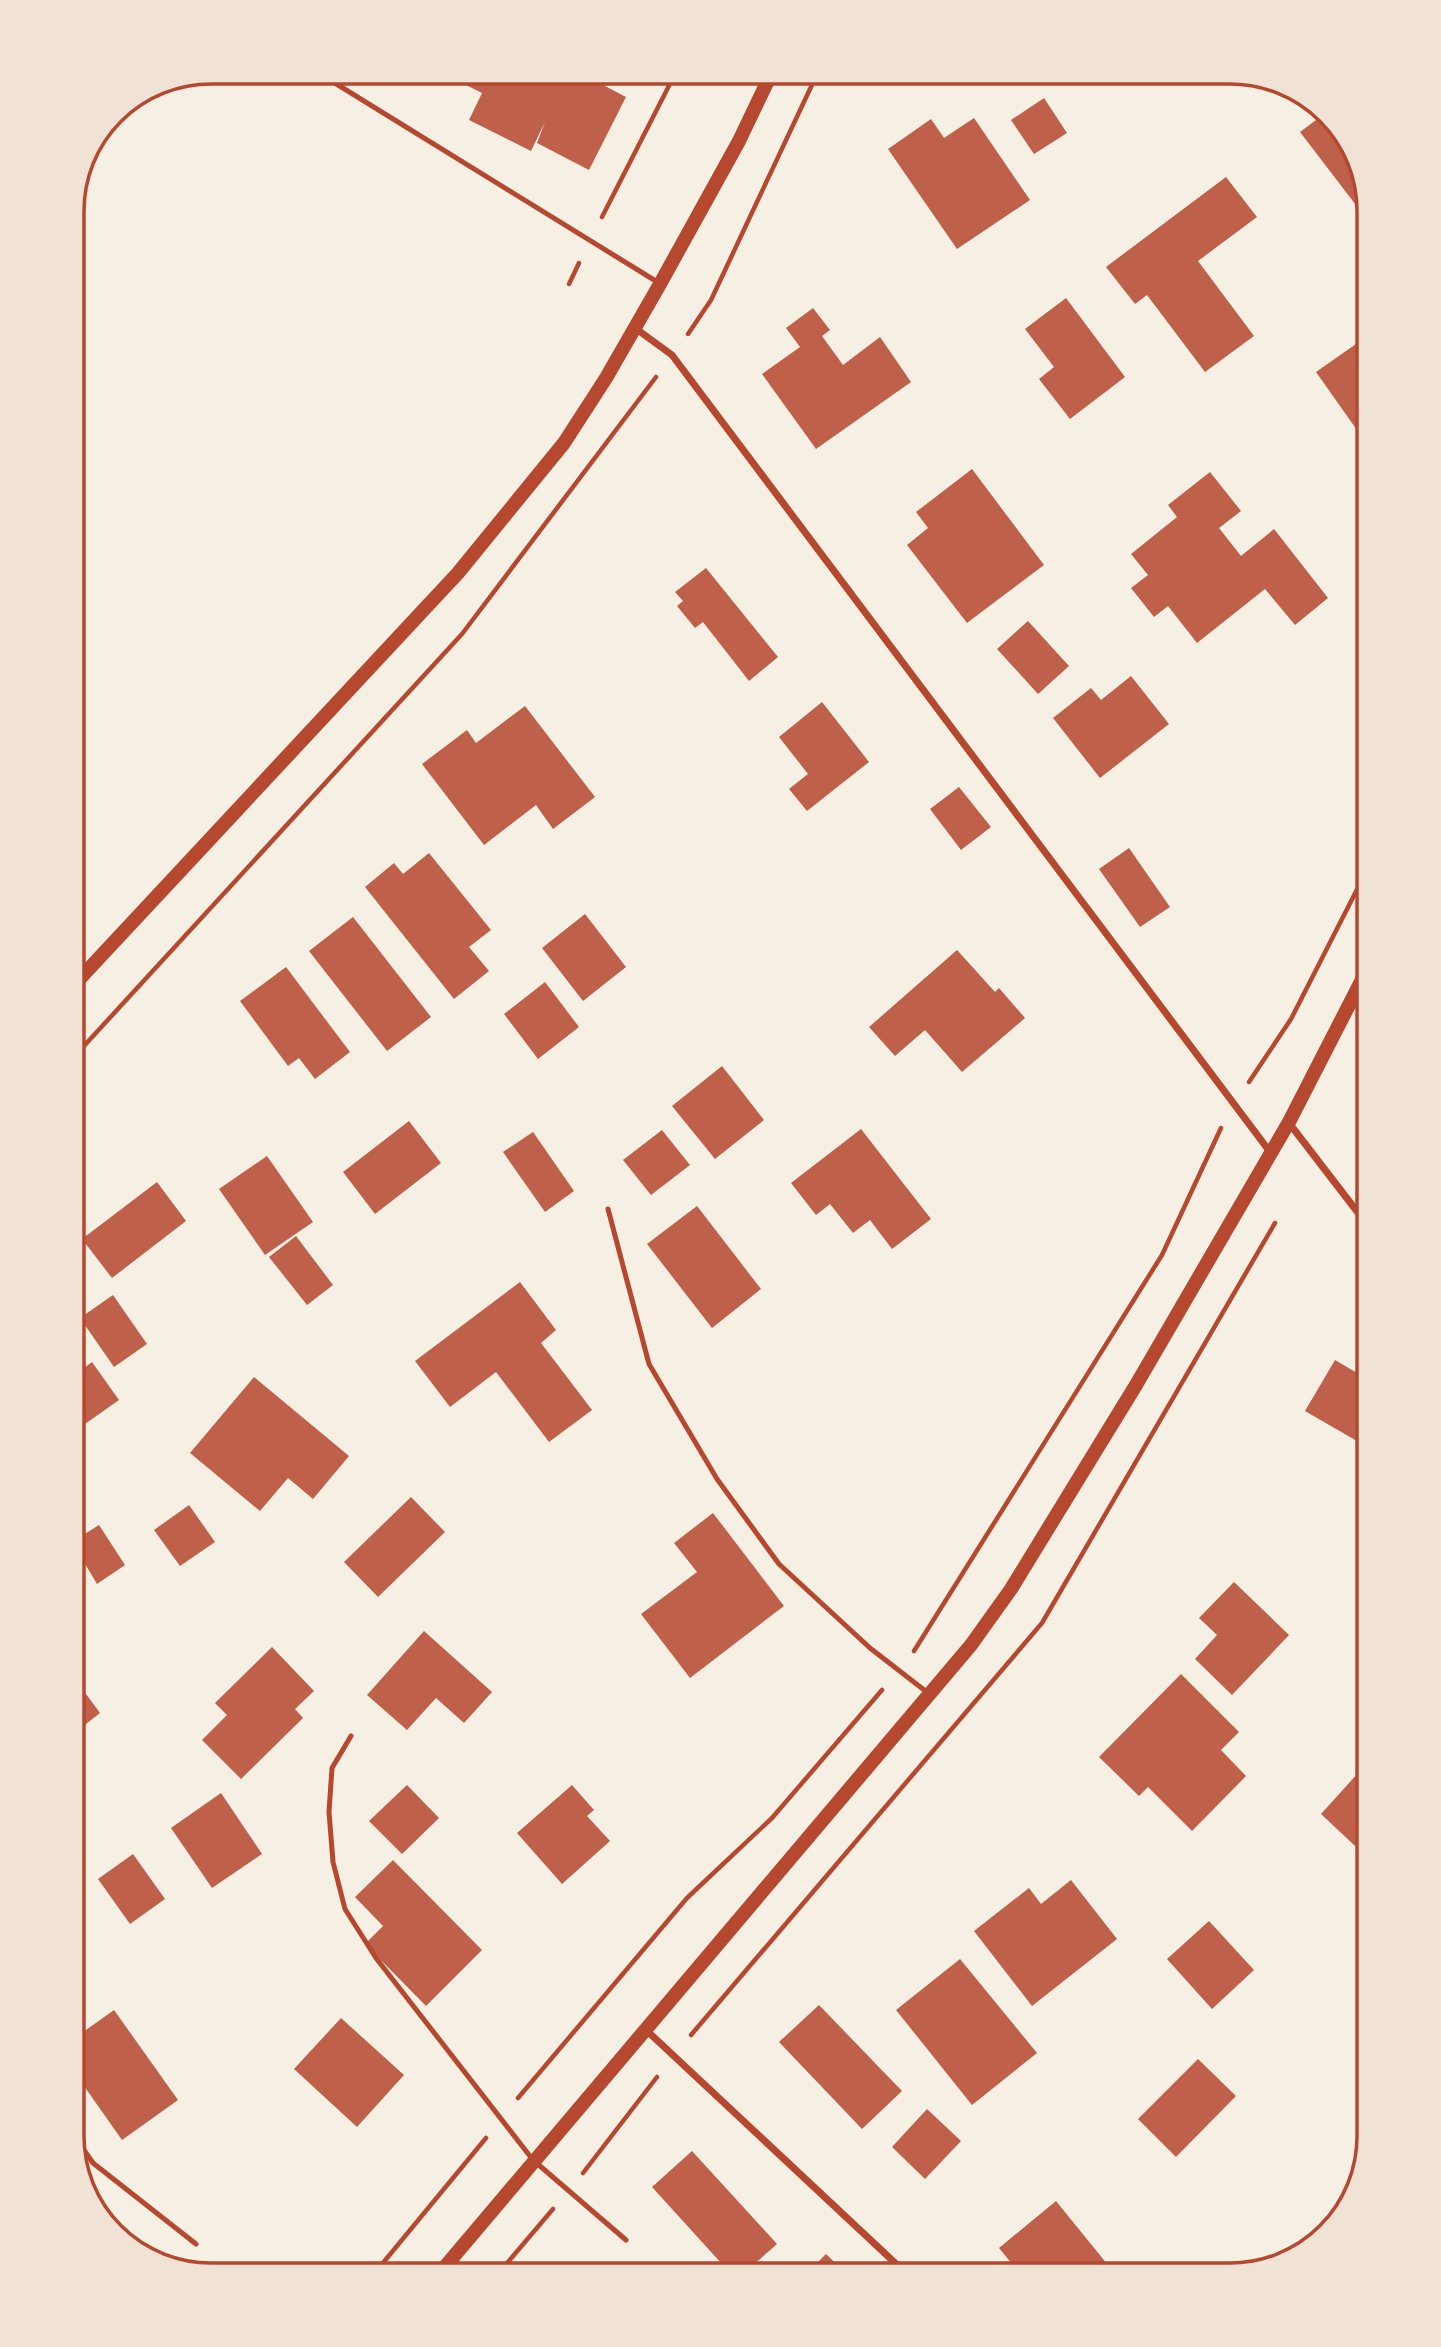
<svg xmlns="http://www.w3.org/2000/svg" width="1441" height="2347" font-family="'Fira Sans Condensed',sans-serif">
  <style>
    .building { fill: #bf614a }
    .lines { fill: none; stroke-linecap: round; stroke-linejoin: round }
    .path { stroke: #b5482f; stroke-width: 4.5 }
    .service { stroke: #b5482f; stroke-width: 5 }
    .minor { stroke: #b5482f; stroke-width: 7 }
    .secondary { stroke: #b5482f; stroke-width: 14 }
    .rim { fill: none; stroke: #b5482f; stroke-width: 3.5 }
  </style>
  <rect width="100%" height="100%" fill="#f6efe4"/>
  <path class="building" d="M465,72H604L608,74L603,85L626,97L589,170L537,143L545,122L531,151L469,120L482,93L460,82Z
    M1044,98L1067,133L1034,154L1011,120Z
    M1324,114L1355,149L1369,208L1362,213L1300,132Z
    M974,118L1030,200L957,249L888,149L931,119L944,138Z
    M1226,177L1257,217L1198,261L1254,336L1205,372L1147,295L1135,304L1106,267Z
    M1066,298L1125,377L1070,419L1039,379L1054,367L1025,329Z
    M813,308L830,330L822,336L843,365L880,337L911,382L816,449L762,374L800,347L786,328Z
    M1356,344L1369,363V436L1364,440L1316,372Z
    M972,469L1044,565L967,623L907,545L928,528L916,512Z
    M1210,472L1241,511L1219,528L1241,556L1274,529L1328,598L1295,625L1265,589L1197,643L1168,606L1154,617L1131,588L1148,575L1131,554L1177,517L1168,505Z
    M706,568L778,657L749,681L703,622L695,628L677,606L683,601L675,592Z
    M1028,621L1069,666L1038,694L997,649Z
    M1131,676L1169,724L1100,778L1053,718L1091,688L1101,700Z
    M822,702L869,762L807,811L789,789L808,774L779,737Z
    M525,706L595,797L553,829L536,805L484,845L422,764L467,730L476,743Z
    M959,787L991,827L961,850L930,809Z
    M1129,848L1170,907L1140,927L1099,869Z
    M429,853L491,930L469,947L489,971L454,999L365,887L394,863L403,874Z
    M585,914L626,967L583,1001L542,948Z
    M353,917L431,1017L387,1051L309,951Z
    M957,950L995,992L999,988L1025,1018L962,1072L925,1030L895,1056L869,1027Z
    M286,967L350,1052L315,1079L299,1058L288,1066L240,1001Z
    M545,982L579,1027L538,1059L504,1014Z
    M722,1066L764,1120L715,1159L672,1106Z
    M409,1121L441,1163L375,1214L343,1172Z
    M861,1129L931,1219L892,1249L870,1220L853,1233L830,1204L816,1215L791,1183Z
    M662,1130L690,1165L651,1195L623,1160Z
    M533,1132L574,1191L545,1212L503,1152Z
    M267,1156L313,1222L265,1255L219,1189Z
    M157,1182L186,1221L112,1278L82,1239Z
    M697,1206L761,1289L712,1328L647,1244Z
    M296,1236L333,1285L307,1305L269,1257Z
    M520,1282L556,1330L541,1343L592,1410L549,1442L496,1372L450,1407L415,1361Z
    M113,1295L147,1344L114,1367L80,1318Z
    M1335,1360L1369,1380V1448L1305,1411Z
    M92,1362L119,1400L75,1431L72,1426V1377Z
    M254,1377L349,1456L313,1499L288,1478L260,1511L190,1453Z
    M411,1497L445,1532L378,1597L344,1562Z
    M189,1505L215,1542L180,1566L154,1530Z
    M713,1513L784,1606L690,1678L641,1614L697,1572L674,1543Z
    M99,1525L125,1565L97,1584L72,1542Z
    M1234,1582L1289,1635L1232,1695L1195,1659L1217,1635L1199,1618Z
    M424,1631L492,1692L464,1723L436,1698L407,1730L367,1695Z
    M272,1647L314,1691L295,1709L303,1718L241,1779L202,1740L227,1715L215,1703Z
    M1181,1674L1239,1732L1221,1750L1246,1776L1192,1831L1148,1787L1139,1796L1099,1757Z
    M72,1675L100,1713L72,1735Z
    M1368,1762L1369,1763V1859L1321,1814Z
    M407,1785L439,1818L402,1854L369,1821Z
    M572,1785L594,1810L587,1816L610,1841L562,1884L517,1833Z
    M221,1793L262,1854L212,1888L171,1828Z
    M133,1854L165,1899L130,1924L98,1879Z
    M393,1860L482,1950L426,2006L365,1944L383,1926L355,1897Z
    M1071,1880L1117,1939L1032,2006L974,1931L1029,1888L1041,1904Z
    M1209,1921L1254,1970L1212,2009L1167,1959Z
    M960,1959L1037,2053L972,2105L896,2010Z
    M819,2005L902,2091L862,2129L779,2042Z
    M114,2010L178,2100L122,2140L72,2069L85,2060L72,2040Z
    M341,2018L404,2075L357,2127L294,2069Z
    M1198,2059L1236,2096L1176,2157L1138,2119Z
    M927,2109L961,2141L925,2179L892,2147Z
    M692,2151L777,2244L742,2275H732L652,2187Z
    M1056,2201L1116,2275H1021L999,2248Z
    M826,2254L848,2275H805Z"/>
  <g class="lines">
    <path class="path" d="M602,217L676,72
      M569,284L579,263
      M688,334L711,300L818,72
      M72,1059L462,634L656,377
      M1249,1082L1291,1019L1369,866
      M914,1651L1162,1255L1221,1128
      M691,2035L1042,1623L1275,1223
      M518,2098L687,1898L772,1818L882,1690
      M583,2173L657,2077
      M373,2275L486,2138
      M497,2275L553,2209"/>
    <path class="service" d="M317,72L659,283
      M608,1209L649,1364L717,1479L779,1564L870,1648L928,1693
      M351,1736L332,1768L329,1812L333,1862L345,1909L376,1958L533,2160L626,2240
      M72,2133L93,2163L196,2244
      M232,2274L234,2275"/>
    <path class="minor" d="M635,328L672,355L1270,1152
      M1289,1123L1369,1227
      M644,2028L908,2275"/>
    <path class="secondary" d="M72,987L458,573L564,443L606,378L660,284L739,141L772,72
      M438,2275L971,1645L1011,1589L1136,1385L1289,1122L1369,966"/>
  </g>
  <path d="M0 0H1441V2347H0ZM211 84H1230A127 127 0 0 1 1357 211V2136A127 127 0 0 1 1230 2263H211A127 127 0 0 1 84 2136V211A127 127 0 0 1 211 84Z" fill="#f1e2d6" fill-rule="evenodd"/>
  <path class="rim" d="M211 84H1230A127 127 0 0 1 1357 211V2136A127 127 0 0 1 1230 2263H211A127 127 0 0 1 84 2136V211A127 127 0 0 1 211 84Z"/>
</svg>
